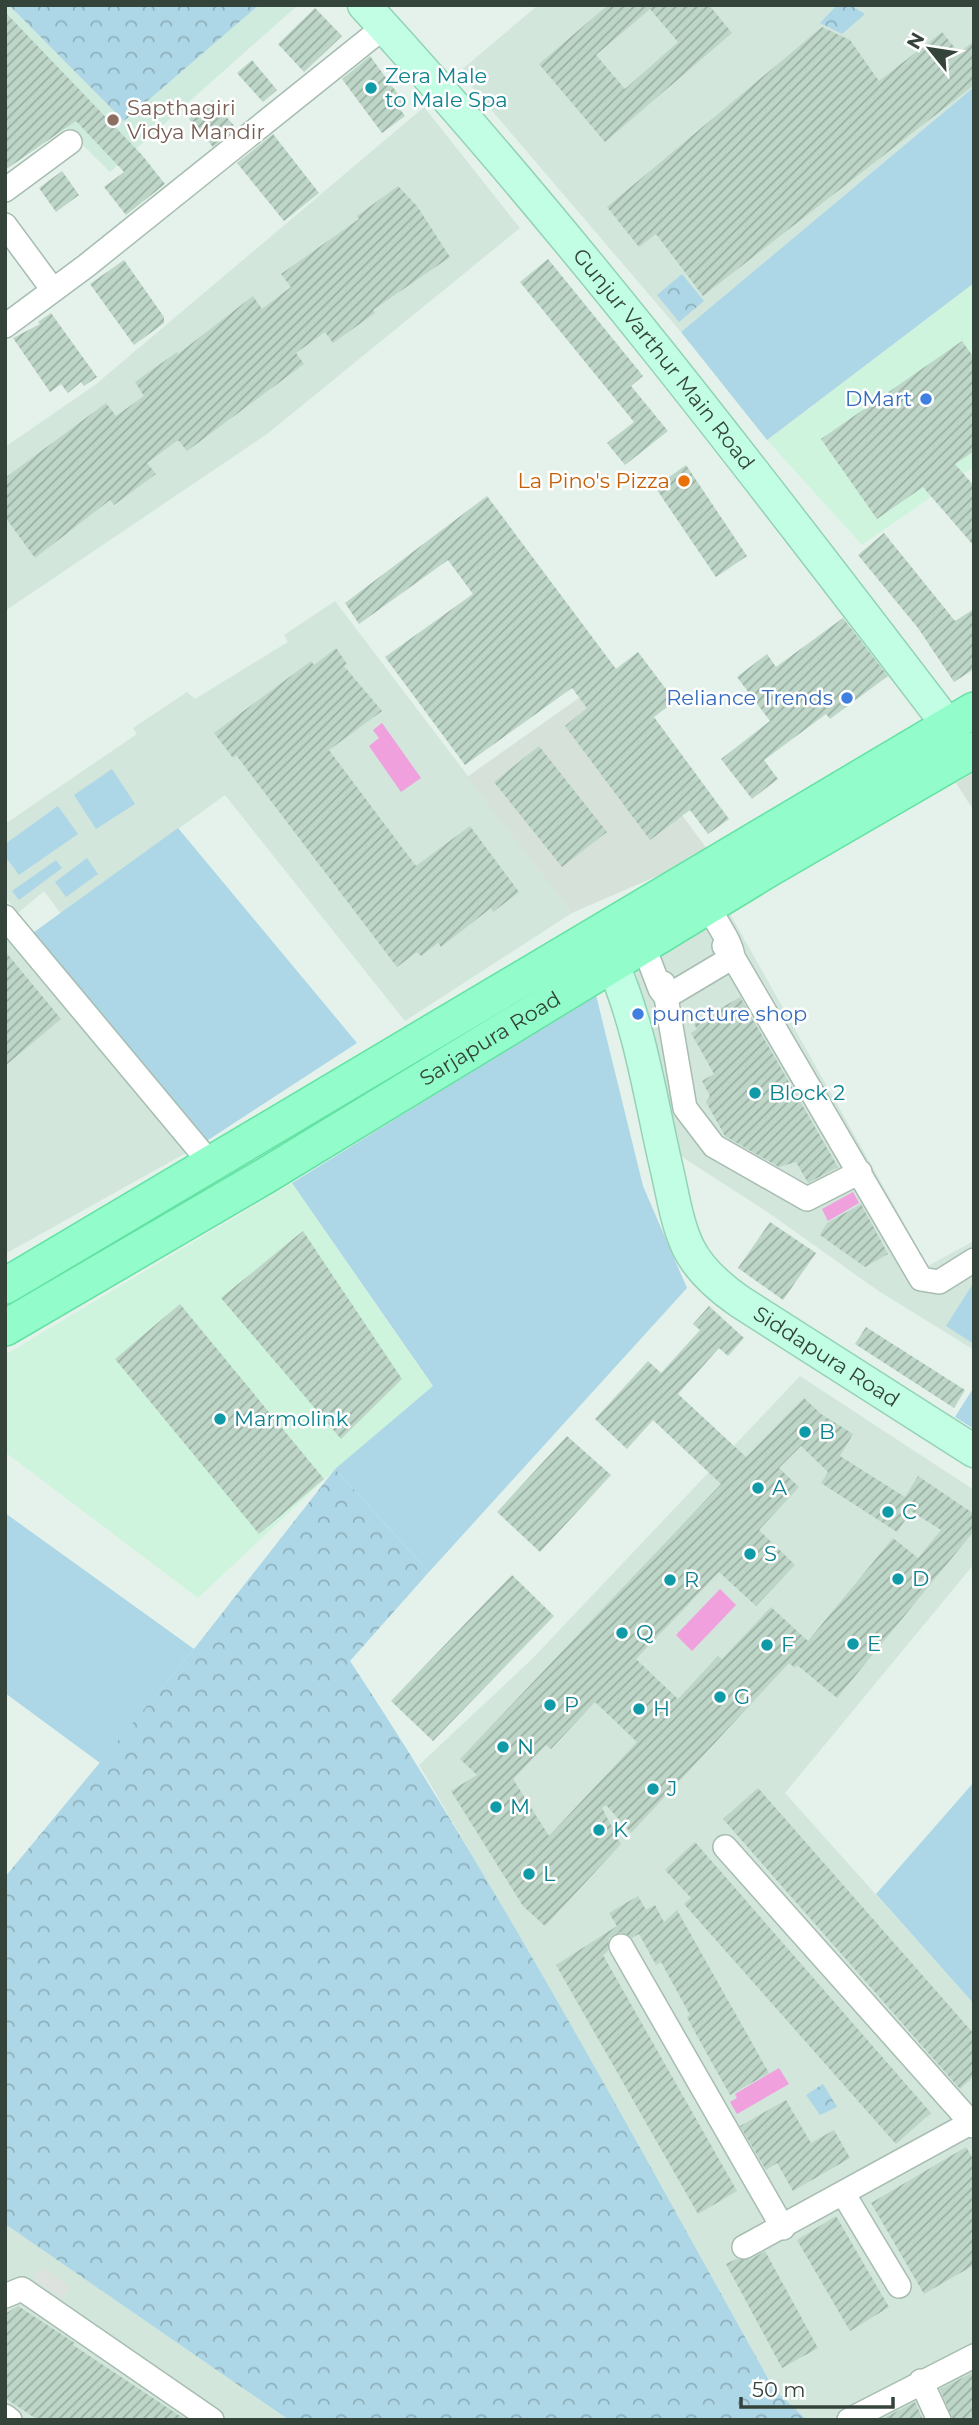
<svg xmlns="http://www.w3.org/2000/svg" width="979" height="2425" font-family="Montserrat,sans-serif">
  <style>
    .residential { fill: #d2e6dc }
    .commercial { fill: #cff4dd }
    .industrial { fill: #d6e1da }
    .education { fill: #ceebdd }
    .grass { fill: #add7e6 }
    .forest { fill: url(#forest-crowns) }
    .parking { fill: #dde2df }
    .water { fill: #efa0dd }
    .building { fill: url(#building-hatch); fill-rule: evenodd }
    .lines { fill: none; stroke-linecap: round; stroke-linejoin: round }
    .street-casing { stroke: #a7bdb1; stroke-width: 26 }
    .secondary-casing { stroke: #94d2b5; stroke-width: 35 }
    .primary-casing { stroke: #63e2a3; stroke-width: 38 }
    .street { stroke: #fff; stroke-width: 23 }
    .secondary { stroke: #c2fee4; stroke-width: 32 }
    .primary { stroke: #92fdca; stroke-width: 35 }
    .culture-dot { fill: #0f9aa8; stroke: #fff; stroke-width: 2.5 }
    .education-dot { fill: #8d6e63; stroke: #fff; stroke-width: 2.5 }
    .shop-dot { fill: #3f7fe0; stroke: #fff; stroke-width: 2.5 }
    .food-dot { fill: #e8710a; stroke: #fff; stroke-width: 2.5 }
    .labels { text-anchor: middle; stroke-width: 5; stroke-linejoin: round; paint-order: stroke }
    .culture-label { font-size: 21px; fill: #0d838f; stroke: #fff; text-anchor: start }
    .education-label { font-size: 21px; fill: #785e54; stroke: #fff; text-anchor: start }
    .street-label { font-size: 21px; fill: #34443b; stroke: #fff }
    .shop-label { font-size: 21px; fill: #366cbe; stroke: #fff; text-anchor: end }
    .food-label { font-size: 21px; fill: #c56008; stroke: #fff; text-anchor: end }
  </style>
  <defs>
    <pattern id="forest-crowns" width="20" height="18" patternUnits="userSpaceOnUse" patternTransform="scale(1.75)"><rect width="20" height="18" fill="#add7e6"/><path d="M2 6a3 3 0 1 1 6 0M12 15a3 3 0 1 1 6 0" fill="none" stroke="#8eb0bc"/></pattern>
    <pattern id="building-hatch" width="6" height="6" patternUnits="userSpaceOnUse" patternTransform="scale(1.75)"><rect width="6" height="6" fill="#bdd6c7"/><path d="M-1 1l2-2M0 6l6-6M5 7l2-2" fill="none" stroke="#9aafa3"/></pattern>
  </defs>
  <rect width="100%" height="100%" fill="#e4f2eb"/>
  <path class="residential" d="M538,5H974V87L681,332L459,72Z
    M424,107L520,228L267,434L5,611V447L95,385Z
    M335,601L572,913L405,1021L225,795L61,914L44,891L18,913L5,897V824L137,734L133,728L187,692L195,699L288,642L284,635Z
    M729,912L928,1266L974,1241V1350L877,1290L769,1213L676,1153L635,968Z
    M5,929L202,1144L5,1254Z
    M800,1376L974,1490V1564L785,1793L974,2004V2420H807L774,2389L536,1964L419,1765L532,1659Z
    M5,2224L289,2420H5Z"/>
  <path class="commercial" d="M974,283V467L862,545L767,440Z
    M292,1183L433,1387L331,1473L198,1598L5,1452V1355Z"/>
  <path class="industrial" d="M590,690L710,853L572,913L467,777Z
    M974,772V811L956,783Z"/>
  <path class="education" d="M5,5H298L110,172L5,68Z"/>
  <path class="grass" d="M974,87V283L767,440L681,332Z
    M112,769L135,804L96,829L74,795Z
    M58,806L78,834L19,875L5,856V844Z
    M178,828L357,1043L202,1144L30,935Z
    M87,858L98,874L66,897L55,882Z
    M56,860L62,868L19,900L12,891Z
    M596,995L643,1186L687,1288L429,1572L335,1469L433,1386L292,1183Z
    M974,1282V1344L946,1326Z
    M974,1387V1429L955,1417Z
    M5,1513L194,1649L100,1763L5,1693Z
    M974,1782V2004L876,1894Z"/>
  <path class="forest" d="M9,5H259L124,121Z
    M837,5H850L865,14L842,34L820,23Z
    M682,274L704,301L679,322L657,295Z
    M335,1469L429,1572L350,1661C505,1896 637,2144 774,2389L807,2420H289L5,2224V1877L194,1649Z
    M823,2084L837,2107L820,2115L806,2095Z"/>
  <path class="parking" d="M41,2267L70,2287L62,2299L34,2279Z"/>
  <path class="water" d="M382,723L421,778L401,792L369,746L379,738L373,730Z
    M853,1192L859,1203L828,1221L822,1209Z
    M720,1589L736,1605L692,1651L676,1635Z
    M779,2068L789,2084L737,2114L730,2102L737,2098L735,2094Z"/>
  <path class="building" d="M608,5H709L732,33L605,142L539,64ZM650,9L678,42L625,89L596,55Z
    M315,8L342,36L304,72L278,44Z
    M5,12L142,155L165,184L126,215L104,187L124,172L76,121L5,170Z
    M822,27L850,40L879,81L942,32L959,53L974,41V85L703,296L656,234L639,247L607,207Z
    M370,56L403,101L397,105L405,116L382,133L342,79Z
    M252,60L277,90L263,102L237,73Z
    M212,100L236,128L213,147L189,119Z
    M273,134L319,193L284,221L237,163Z
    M62,171L79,195L56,212L39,188Z
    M398,186L417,206L450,257L373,310L375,313L333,343L325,332L296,353L304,364L187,451L178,440L147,463L156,474L114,505L110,500L35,558L5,517V478L106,403L116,416L144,396L135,382L177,352L178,354L253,296L262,309L291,287L281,274L359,219L357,216Z
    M548,259L643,376L631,386L668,431L625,465L607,443L634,422L520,282Z
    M124,260L164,317V323L134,345L90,284Z
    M51,313L97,377L84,386L81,382L68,393L61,384L50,392L13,338L40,324L38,322Z
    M962,341L974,358V451L955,464L974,486V546L923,487L877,519L821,439Z
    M686,465L747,556L716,577L655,487Z
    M487,496L616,669L638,652L675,701L654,717L729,819L708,834L690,810L650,840L565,726L587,708L572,688L465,765L385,657L473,594L448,560L359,624L345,603Z
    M884,533L955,621L974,609V669L954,682L918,628L858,555Z
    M843,618L888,676L830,719L826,714L764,760L778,779L752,799L721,759L770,721L737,677L767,654L776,667Z
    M336,648L347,664L344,666L382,711L329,750L416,866L470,826L519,892L493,912L491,908L441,947L438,943L421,956L417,952L397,967L236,755L233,758L214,733L311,661L314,665Z
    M539,746L607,832L562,867L494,782Z
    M5,951L61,1019L5,1066Z
    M740,997L838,1167L808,1183L796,1162L779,1167L725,1136L706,1102L710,1096L702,1081L714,1074L691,1033L697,1029L694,1024Z
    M861,1204L888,1254L865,1267L820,1235L827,1223Z
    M770,1222L816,1253L783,1300L738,1268Z
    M303,1231L402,1379L341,1439L221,1298Z
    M180,1304L324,1479L259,1534L115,1359Z
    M709,1306L744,1338L728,1356L719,1348L678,1394L746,1457L804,1398L821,1414L853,1434L840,1456L905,1497L918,1476L974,1514V1531L837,1698L797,1665L795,1668L789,1663L631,1833L606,1805L602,1808L621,1844L545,1926L523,1906L451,1791L477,1775L460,1759L721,1484L653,1420L627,1449L595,1419L648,1361L661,1373L700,1330L693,1324ZM801,1446L828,1472L821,1483L897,1532L911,1511L941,1530L918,1558L893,1538L808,1641L771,1607L722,1659L718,1656L678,1699L636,1659L719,1572L756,1606L795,1565L759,1530L799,1487L779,1468ZM595,1702L637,1742L549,1836L513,1779L546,1745L551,1749Z
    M866,1327L965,1390L954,1408L855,1344Z
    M567,1436L611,1475L540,1552L497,1512Z
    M512,1575L554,1616L433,1741L391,1701Z
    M758,1788L974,2034V2076L960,2089L723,1819Z
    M695,1842L931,2113L896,2144L684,1904L691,1898L665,1870Z
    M638,1896L646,1910L655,1905L664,1922L677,1910L769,2073L730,2095L696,2034L687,2017L690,2015L661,1962L656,1965L639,1934L632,1938L620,1932L609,1938L608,1951L603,1955L737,2191L698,2214L556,1965L617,1926L609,1913Z
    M786,2100L811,2143L834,2130L850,2158L793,2191L777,2163L766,2170L740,2126Z
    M966,2147L974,2160V2265L924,2294L871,2203Z
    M836,2216L889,2307L850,2331L797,2240Z
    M765,2251L818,2348L782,2368L726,2264L736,2259L750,2260Z
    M18,2306L75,2343L73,2345L186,2420H38L5,2398V2314Z
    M974,2372V2420H953L940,2389Z
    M915,2402L923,2420H880Z"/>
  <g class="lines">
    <g class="street-casing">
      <path id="street" d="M5,190L70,142
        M5,225L53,290
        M5,326L86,266L384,27
        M709,908C716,922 732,943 733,957L921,1279L939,1282L974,1260
        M5,917L211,1164
        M644,947L660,989L666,997L685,1108L714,1146L807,1199L860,1172
        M663,983L666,997L733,957L724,946
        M725,1847L974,2126
        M621,1946L783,2228
        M843,2193L899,2286
        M744,2247L974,2121
        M5,2296L22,2289L212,2420
        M921,2381L939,2420
        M5,2416L10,2420
        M849,2420L974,2356"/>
    </g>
    <g class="secondary-casing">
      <g id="secondary">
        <path id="s1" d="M364,5C573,233 760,479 948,725"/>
        <path id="s2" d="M613,965C641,1030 651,1102 667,1170C673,1196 677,1224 688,1247C699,1270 719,1287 739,1301L974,1451"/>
      </g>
    </g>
    <g class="primary-casing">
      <g id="primary">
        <path d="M5,1286L974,710"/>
        <path id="s3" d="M5,1328L265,1176L772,867L974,750"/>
      </g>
    </g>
    <use href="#street" class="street"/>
    <use href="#secondary" class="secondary"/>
    <use href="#primary" class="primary"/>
  </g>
  <g class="culture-dot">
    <circle cx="371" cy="88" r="7"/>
    <circle cx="755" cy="1093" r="7"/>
    <circle cx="220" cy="1419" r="7"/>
    <circle cx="805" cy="1432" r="7"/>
    <circle cx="758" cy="1488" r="7"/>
    <circle cx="888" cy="1512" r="7"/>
    <circle cx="750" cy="1554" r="7"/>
    <circle cx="898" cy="1579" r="7"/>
    <circle cx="670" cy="1580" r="7"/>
    <circle cx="622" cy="1633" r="7"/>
    <circle cx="853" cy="1644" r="7"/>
    <circle cx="767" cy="1645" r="7"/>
    <circle cx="720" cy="1697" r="7"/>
    <circle cx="550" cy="1705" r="7"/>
    <circle cx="639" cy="1709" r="7"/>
    <circle cx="503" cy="1747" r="7"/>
    <circle cx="653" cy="1789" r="7"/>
    <circle cx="496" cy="1807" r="7"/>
    <circle cx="599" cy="1830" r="7"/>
    <circle cx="529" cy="1874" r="7"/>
  </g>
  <circle class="education-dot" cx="113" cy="120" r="7"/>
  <g class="shop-dot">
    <circle cx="926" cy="399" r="7"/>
    <circle cx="847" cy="698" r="7"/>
    <circle cx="638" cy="1014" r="7"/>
  </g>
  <circle class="food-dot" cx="684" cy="481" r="7"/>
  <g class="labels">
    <g class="culture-label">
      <text x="385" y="83">Zera Male<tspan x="385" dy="24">to Male Spa</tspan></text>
      <text x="769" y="1100">Block 2</text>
      <text x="234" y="1426">Marmolink</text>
      <text x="819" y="1439">B</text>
      <text x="772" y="1495">A</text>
      <text x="902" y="1519">C</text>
      <text x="764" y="1561">S</text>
      <text x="912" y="1586">D</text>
      <text x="684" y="1587">R</text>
      <text x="636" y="1640">Q</text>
      <text x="867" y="1651">E</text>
      <text x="781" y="1652">F</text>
      <text x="734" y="1704">G</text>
      <text x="564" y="1712">P</text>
      <text x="653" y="1716">H</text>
      <text x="517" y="1754">N</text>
      <text x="667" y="1796">J</text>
      <text x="510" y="1814">M</text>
      <text x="613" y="1837">K</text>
      <text x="543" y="1881">L</text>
    </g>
    <g class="education-label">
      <text x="127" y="115">Sapthagiri<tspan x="127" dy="24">Vidya Mandir</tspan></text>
    </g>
    <g class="street-label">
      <text dy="7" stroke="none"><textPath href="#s1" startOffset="464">Gunjur Varthur Main Road</textPath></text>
      <text dy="7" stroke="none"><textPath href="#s3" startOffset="565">Sarjapura Road</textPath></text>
      <text dy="7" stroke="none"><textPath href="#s2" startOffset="471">Siddapura Road</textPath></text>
    </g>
    <g class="shop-label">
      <text x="912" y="406">DMart</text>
      <text x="833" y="705">Reliance Trends</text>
      <text x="652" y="1021" text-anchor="start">puncture shop</text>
    </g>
    <g class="food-label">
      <text x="670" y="488">La Pino's Pizza</text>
    </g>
  </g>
  <rect width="979" height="2425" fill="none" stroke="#34443b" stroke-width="14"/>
  <g transform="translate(930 49) rotate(300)" stroke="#ffffff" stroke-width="5" paint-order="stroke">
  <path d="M0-5L12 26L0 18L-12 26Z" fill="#34443b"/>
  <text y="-10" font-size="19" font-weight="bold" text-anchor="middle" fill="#34443b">N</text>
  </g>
  <path d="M741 2397v10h152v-10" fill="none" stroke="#34443b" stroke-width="3.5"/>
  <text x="752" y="2397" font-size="21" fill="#34443b" stroke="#ffffff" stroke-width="5" paint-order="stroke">50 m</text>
</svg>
